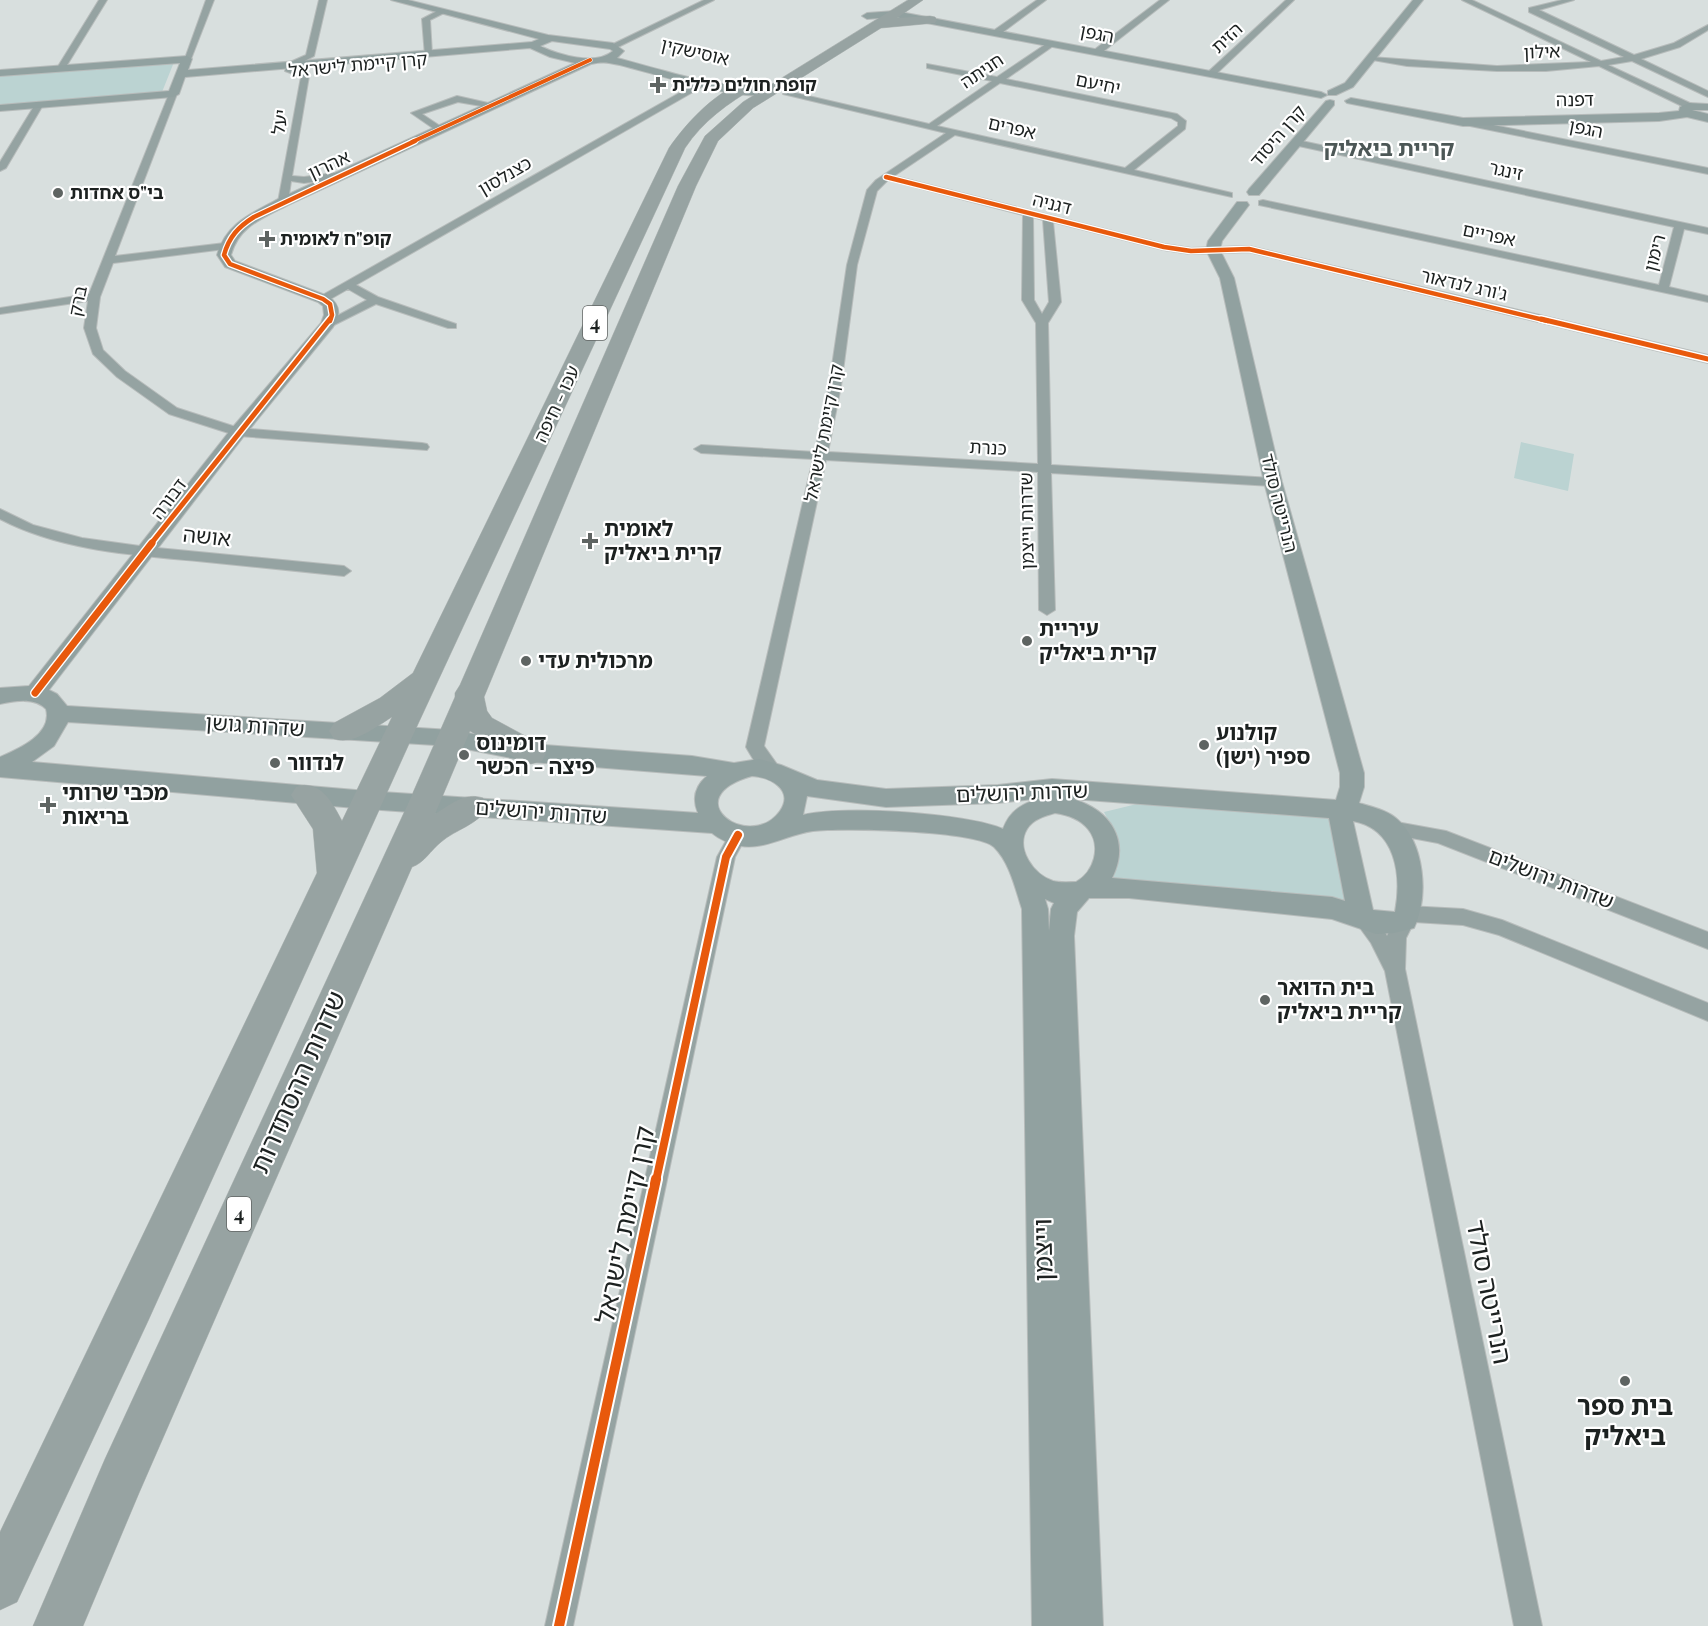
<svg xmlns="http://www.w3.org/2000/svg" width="1708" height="1626" font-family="'Playfair Display','Noto Sans Hebrew',serif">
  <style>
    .green { fill: #bbd3d2 }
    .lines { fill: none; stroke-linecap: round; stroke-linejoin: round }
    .street-casing { stroke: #b7bcbb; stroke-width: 2 }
    .secondary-casing { stroke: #b7bcbb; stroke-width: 2 }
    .highway-casing { stroke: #b7bcbb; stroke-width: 1 }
    .street { fill: #95a3a2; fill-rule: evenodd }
    .secondary { fill: #91a1a0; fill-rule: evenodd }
    .highway { fill: #97a3a2; fill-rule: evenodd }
    .cycleway-far5-casing { stroke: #fff; stroke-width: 5 }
    .cycleway-far4-casing { stroke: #fff; stroke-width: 7 }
    .cycleway-far3-casing { stroke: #fff; stroke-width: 8 }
    .cycleway-far2-casing { stroke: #fff; stroke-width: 10 }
    .cycleway-far1-casing { stroke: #fff; stroke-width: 12 }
    .cycleway-casing { stroke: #fff; stroke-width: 14 }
    .cycleway-far5 { stroke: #e8590c; stroke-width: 4 }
    .cycleway-far4 { stroke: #e8590c; stroke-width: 4.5 }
    .cycleway-far3 { stroke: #e8590c; stroke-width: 5 }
    .cycleway-far2 { stroke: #e8590c; stroke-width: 7 }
    .cycleway-far1 { stroke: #e8590c; stroke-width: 8 }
    .cycleway { stroke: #e8590c; stroke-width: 10 }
    .poi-dot { fill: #5e6462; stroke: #fff; stroke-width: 2 }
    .labels { text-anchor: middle; stroke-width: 4.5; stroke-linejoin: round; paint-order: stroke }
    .far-street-label { font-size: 18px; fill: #1c2120; stroke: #fff }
    .far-poi-label { font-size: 18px; font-weight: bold; fill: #1c2120; stroke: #fff; text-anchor: start }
    .shield { fill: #fff; stroke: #606463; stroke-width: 1.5 }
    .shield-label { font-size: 20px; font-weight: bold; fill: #1c2120 }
    .poi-label { font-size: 21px; font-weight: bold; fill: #1c2120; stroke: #fff; text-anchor: start }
    .street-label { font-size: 21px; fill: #1c2120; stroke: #fff }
    .far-district-label { font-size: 22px; font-weight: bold; fill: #4c5756; stroke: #fff }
    .near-street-label { font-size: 26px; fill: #1c2120; stroke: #fff }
    .near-poi-label { font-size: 26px; font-weight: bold; fill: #1c2120; stroke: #fff }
  </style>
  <rect width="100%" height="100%" fill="#d8dfde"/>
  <path class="green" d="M174,62L162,92L0,106V76Z
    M1521,442L1574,454L1568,491L1514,478Z
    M1141,803L1332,817L1350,906L1113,879C1120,855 1115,834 1104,812Z"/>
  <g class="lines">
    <g class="street-casing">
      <path id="street" d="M99,0H107L64,70H58L57,68Z
        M206,0H214L191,59L184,61Z
        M319,0H327L314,56L295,66L294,70L309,76L292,176L304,177L342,172L347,175L342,178L304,183L291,181L288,202L283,205L278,202L301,77L285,71L288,63L306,55Z
        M704,0H714L616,48L609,46Z
        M1037,0H1046L999,35H993V31Z
        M1160,0H1169L1100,54H1094V50Z
        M1286,0H1294L1214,76H1208V72Z
        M1462,0H1472L1601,61L1624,57L1529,12V8L1562,0H1574L1539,10L1634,55L1674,43L1708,25V30L1680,47L1641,59L1708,91V97L1632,61L1608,65L1692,104V108H1686L1599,66L1546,71H1497L1407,66L1367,59L1371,57L1497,66L1591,62Z
        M441,9L444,13L430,20L432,54L425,56L422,19Z
        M1049,42L1056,44L1006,79L1177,114L1186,121L1185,129L1134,170L1232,193V197L955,135L894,176L1164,244L1191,248L1249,246L1708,355V363L1249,252L1191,254L1164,250L1053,222L1061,302L1048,323L1051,465L1273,478L1280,482L1273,486L1051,473L1055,610L1047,615L1039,610L1038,472L826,460L764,746L781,770L778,775C763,779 753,759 746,747L813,459L701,453L694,449L701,445L815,452L829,386L847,265L867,190L876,180L946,133L783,94L787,91L929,124L992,81L927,68V64L997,77ZM1000,83L1171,118L1178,122V126L1125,168L937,126ZM888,180L1023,215L1022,300L1036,323L1038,464L828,452L841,386L857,265L877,191ZM1033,217L1043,220L1049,302L1042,314L1034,300Z
        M704,79L708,82L707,84L356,285L378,297L456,324V328H448L376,304L332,326H324L322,324L367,300L348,289L327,301H319V297Z
        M173,91L177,94L115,256L225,243L230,246L225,249L113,263L100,297L96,328L103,350L125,371L177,408L239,428L422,443L427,444L429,447L427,450L238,436L169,414L117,377L93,354L84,328L88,301L0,314V308L89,294L169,94Z
        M457,96L497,105L493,108L458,102L422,114L443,128L444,130L440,133L411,113Z
        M36,103L43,105L6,168L0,171V162Z
        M1463,119L1708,168V174L1460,124V120Z
        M1297,140L1708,228V234L1684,229L1669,287L1708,296V302L1259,205V201L1263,200L1659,285L1674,227L1294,145V141Z
        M0,509L33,525L82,538L147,547L344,566L351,571L344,576C295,571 246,566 197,561C131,555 59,550 0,519Z
        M1391,821L1446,831L1708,932V949L1438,843L1385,833L1382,828L1385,823Z
        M738,828L744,830L747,835L735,857L573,1626H545L717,857L732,830Z
        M1408,906L1463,909L1502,920L1708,1003V1021L1499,935L1463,925L1414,922L1406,938L1405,969L1542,1626H1514L1385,971L1371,943L1355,921L1358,915C1372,910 1381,924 1387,936L1401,908Z"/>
    </g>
    <g class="secondary-casing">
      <path id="secondary" d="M391,0H408L548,35L613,43L624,51L617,58C655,68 692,80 731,85C743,87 768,83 777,90C753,110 640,67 609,63C603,62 596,63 591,64L288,205C263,218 239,226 231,255L235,261L328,296C341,305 341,315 333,327L244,436L49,690L57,694L67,706L451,730L531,744L692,756L734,763L759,759L781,765L817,780L886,789L998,785L1052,779L1336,800L1340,787V773L1264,482L1220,278L1206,250L1208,241L1237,202H1247L1249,205L1222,241L1220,250L1234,278L1282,482L1364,773V787L1359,803C1372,807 1387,810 1397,819C1425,843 1429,897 1414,928L1394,933L1376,934L1332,919L1129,898H1089L1077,912L1074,936L1103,1626H1032L1022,909C1015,888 1010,863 994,847C975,830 841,828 813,831C789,834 765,850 741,846C732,845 719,839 712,833L367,809L0,777V757C19,749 53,734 46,709C34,697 15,701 0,704V688L29,686L232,428L321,323L324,315L323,306L318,302L225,267L217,255C226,223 251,214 278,199L575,63L550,57L530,48L185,77L179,94L173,97L0,111V105L169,91L180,63L0,76V70L187,56L192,59L188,70L532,42L539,39ZM552,41L610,49L613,51C595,66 559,55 540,46ZM68,722L451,746L531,762L707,776C695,786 692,799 698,813L367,791L32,762L54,746ZM752,776C769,777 795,789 780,811C750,853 674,798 752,776ZM807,796L886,807L998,803L1042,798C1023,803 1010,810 1003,829C967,813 841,805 803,815ZM1073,799L1329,818L1345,901L1332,897L1112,878C1131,840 1110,810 1073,799ZM1055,813C1068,815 1080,819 1088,829C1102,846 1094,872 1076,882C1069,882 1060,883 1053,881C1034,875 1015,849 1027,829C1033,819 1045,816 1055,813ZM1353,821C1396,829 1402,875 1395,912L1373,910ZM1045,899L1054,903L1051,909L1049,931L1048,909Z
        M1413,0H1423L1353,87L1336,95H1328V91L1345,83Z
        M895,11L1321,92L1327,95L1321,98L895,17L867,19L862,16L867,13Z
        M1351,98L1463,118L1659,113L1679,111L1680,107L1689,103L1708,104V110H1692L1708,114V122L1687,117L1659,121L1463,126L1347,103L1345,101Z
        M1330,100L1334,101V105L1259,195H1249L1247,192L1249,189L1326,101Z"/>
    </g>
    <g class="highway-casing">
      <path id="highway" d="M908,0H923L897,18L930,16L935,17L937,20L935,23L881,28L753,108L718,141L696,186L484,697L487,711L492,718L542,745L546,753L542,761L531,764L520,761L470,731L435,814C451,804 464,792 483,798L488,807C478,825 456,829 441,842C431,850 424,863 412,867L139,1493L83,1626H33L105,1459L408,804L455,697V693L460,685L678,186L705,136L743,102Z
        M751,80L758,84L756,87C728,103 703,121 685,148L418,724L148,1321L17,1602L0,1610V1532L317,873L313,829L291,795L296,787C320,779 332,802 342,821L392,717C374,728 354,745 334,739L329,731L334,723L380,698L413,673L669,148C687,122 718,88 751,80Z"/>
    </g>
    <use href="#street" class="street"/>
    <use href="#secondary" class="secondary"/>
    <use href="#highway" class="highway"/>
    <g class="cycleway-far5-casing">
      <path id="cycleway-far5" d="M412,142L590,60"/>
    </g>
    <g class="cycleway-far4-casing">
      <path id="cycleway-far4" d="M886,177L1164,247L1191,251L1249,249L1548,321
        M330,321L332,315L330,304L323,299L230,264L224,255C229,237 238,227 254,217L415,141"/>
    </g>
    <g class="cycleway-far3-casing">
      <path id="cycleway-far3" d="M1541,319L1708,359
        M150,545L330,319"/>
    </g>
    <g class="cycleway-far2-casing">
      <path id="cycleway-far2" d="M35,693L152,543"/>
    </g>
    <g class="cycleway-far1-casing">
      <path id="cycleway-far1" d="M656,1181L726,857L738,835"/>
    </g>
    <g class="cycleway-casing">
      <path id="cycleway" d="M559,1626L656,1179"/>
    </g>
    <use href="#cycleway-far5" class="cycleway-far5"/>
    <use href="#cycleway-far4" class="cycleway-far4"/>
    <use href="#cycleway-far3" class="cycleway-far3"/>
    <use href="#cycleway-far2" class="cycleway-far2"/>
    <use href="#cycleway-far1" class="cycleway-far1"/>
    <use href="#cycleway" class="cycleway"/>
  </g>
  <g class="poi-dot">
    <path d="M655 76h6v6h6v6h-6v6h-6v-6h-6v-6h6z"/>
    <circle cx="58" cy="193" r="6"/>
    <path d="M264 230h6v6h6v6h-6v6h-6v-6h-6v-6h6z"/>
    <path d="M587 532h6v6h6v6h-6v6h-6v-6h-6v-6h6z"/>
    <circle cx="1027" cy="641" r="6"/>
    <circle cx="526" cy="661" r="6"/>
    <circle cx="1204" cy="745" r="6"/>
    <circle cx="464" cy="755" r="6"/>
    <circle cx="275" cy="763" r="6"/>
    <path d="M45 796h6v6h6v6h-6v6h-6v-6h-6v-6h6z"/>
    <circle cx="1265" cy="1000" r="6"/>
    <circle cx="1625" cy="1381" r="6"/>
  </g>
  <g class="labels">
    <g class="far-street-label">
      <text transform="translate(1097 34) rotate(11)" y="6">הגפן</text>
      <text transform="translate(1227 38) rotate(-43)" y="6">הזית</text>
      <text transform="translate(695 52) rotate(13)" y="6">אוסישקין</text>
      <text transform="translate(1542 52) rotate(-2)" y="6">אילון</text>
      <text transform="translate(358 65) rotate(-5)" y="6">קרן קיימת לישראל</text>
      <text transform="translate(982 71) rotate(-34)" y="6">חניתה</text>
      <text transform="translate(1098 84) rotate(12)" y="6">יחיעם</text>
      <text transform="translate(1575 100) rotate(-1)" y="6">דפנה</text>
      <text transform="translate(280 122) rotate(-81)" y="6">יעל</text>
      <text transform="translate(1012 128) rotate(13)" y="6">אפרים</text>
      <text transform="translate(1586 129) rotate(11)" y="6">הגפן</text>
      <text transform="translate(1278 136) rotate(-49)" y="6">קרן היסוד</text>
      <text transform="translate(329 165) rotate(-25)" y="6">אהרון</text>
      <text transform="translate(1506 171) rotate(12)" y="6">זינגר</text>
      <text transform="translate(505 176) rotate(-30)" y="6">כצנלסון</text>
      <text transform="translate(1052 204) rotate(14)" y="6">דגניה</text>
      <text transform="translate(1489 235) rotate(12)" y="6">אפריים</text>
      <text transform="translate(1655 253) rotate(-75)" y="6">רימון</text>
      <text transform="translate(1464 285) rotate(13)" y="6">ג'ורג לנדאור</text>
      <text transform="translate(78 301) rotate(-78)" y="6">ברק</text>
      <text transform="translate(557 404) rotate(-65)" y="6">עכו - חיפה</text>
      <text transform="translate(824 433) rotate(-79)" y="6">קרן קיימת לישראל</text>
      <text transform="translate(988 448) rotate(3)" y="6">כנרת</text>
      <text transform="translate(169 499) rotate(-53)" y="6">דבורה</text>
      <text transform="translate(1279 503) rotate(76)" y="6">הנרייטה סולד</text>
      <text transform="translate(1027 521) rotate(-91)" y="6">שדרות וייצמן</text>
    </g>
    <g class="far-poi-label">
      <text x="672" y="91">קופת חולים כללית</text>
      <text x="70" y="199">בי"ס אחדות</text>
      <text x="280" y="245">קופ"ח לאומית</text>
    </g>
    <g class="shield">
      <rect x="583" y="306" width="24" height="34" rx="4.5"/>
      <rect x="227" y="1197" width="24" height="34" rx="4.5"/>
    </g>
    <g class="shield-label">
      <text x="595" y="330">4</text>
      <text x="239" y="1221">4</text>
    </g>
    <g class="poi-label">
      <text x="604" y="536">לאומית<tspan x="604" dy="24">קרית ביאליק</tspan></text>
      <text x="1039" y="636">עיריית<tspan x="1039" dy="24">קרית ביאליק</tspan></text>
      <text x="538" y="668">מרכולית עדי</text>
      <text x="1216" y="740">קולנוע<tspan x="1216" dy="24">ספיר (ישן)</tspan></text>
      <text x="476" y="750">דומינוס<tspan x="476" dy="24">פיצה - הכשר</tspan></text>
      <text x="287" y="770">לנדוור</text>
      <text x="62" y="800">מכבי שרותי<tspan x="62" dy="24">בריאות</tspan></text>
      <text x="1277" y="995">בית הדואר<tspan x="1277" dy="24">קריית ביאליק</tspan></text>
    </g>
    <g class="street-label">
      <text transform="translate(207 537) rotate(6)" y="7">אושה</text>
      <text transform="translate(255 726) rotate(4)" y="7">שדרות גושן</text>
      <text transform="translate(1022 793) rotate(-2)" y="7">שדרות ירושלים</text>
      <text transform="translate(541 812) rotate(4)" y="7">שדרות ירושלים</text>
      <text transform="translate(1551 879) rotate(21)" y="7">שדרות ירושלים</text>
    </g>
    <g class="far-district-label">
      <text x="1389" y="156">קריית ביאליק</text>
    </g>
    <g class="near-street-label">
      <text transform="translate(298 1082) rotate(-66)" y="9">שדרות ההסתדרות</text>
      <text transform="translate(625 1225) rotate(-78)" y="9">קרן קיימת לישראל</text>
      <text transform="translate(1043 1250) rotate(-91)" y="9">וייצמן</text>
      <text transform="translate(1489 1292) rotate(79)" y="9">הנרייטה סולד</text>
    </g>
    <g class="near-poi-label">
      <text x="1625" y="1415">בית ספר<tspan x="1625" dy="30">ביאליק</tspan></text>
    </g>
  </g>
</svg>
